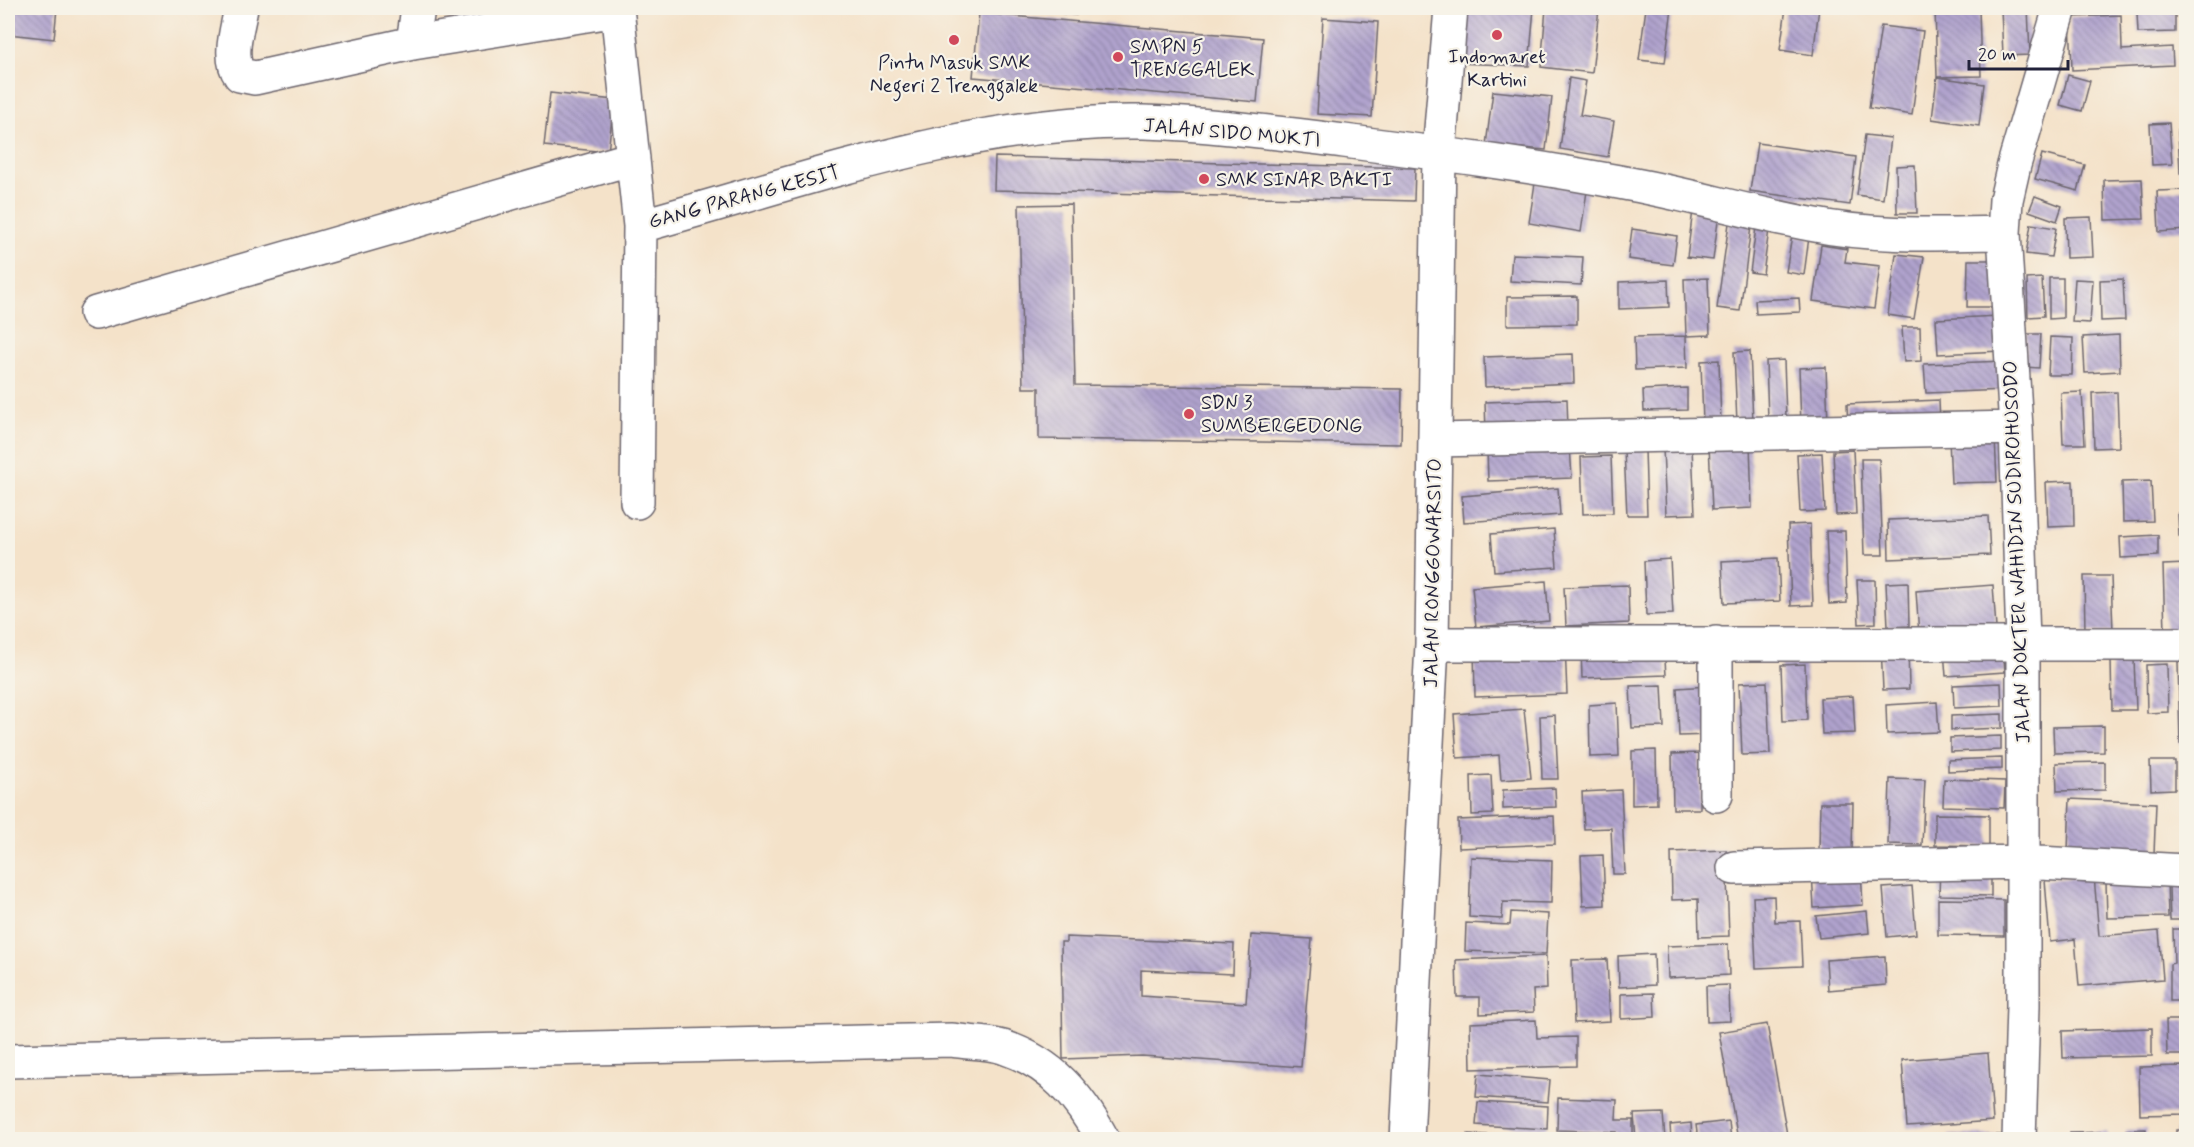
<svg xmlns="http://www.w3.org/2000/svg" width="2194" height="1147" font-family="Mynerve,sans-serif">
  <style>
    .building { fill: url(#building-back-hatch) }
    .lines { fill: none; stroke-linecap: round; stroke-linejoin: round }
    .minor-casing { stroke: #6c656d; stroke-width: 36 }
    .minor { stroke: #fff; stroke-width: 33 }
    .poi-dot { fill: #d1495b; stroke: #f7f3e8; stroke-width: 2 }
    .labels { text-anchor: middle; stroke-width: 4.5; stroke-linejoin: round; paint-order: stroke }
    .poi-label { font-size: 20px; fill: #22223b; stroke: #f7f3e8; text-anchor: start }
    .street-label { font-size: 20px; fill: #22223b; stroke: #f7f3e8 }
  </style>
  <defs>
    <pattern id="building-back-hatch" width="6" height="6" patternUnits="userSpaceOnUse" patternTransform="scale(1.5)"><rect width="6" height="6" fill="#b0a3cd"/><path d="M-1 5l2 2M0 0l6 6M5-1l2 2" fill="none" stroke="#8f84a8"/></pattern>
  </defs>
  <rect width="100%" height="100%" fill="#f7f3e8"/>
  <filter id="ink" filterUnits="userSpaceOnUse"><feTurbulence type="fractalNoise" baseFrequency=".0167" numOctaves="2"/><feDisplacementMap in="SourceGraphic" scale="12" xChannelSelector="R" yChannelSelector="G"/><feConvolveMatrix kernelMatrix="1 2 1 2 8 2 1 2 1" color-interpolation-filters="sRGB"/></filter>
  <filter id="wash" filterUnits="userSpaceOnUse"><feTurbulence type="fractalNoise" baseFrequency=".008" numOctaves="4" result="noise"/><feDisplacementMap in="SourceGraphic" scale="24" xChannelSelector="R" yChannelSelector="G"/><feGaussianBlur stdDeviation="1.35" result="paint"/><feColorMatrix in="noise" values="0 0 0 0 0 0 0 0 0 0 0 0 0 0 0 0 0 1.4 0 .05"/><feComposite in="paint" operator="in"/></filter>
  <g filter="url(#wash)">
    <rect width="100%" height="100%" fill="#f4e2c9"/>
    <g id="blocks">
      <path class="building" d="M8,8H57L54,39L8,34Z
        M1017,8H1076V15Z
        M1467,8H1534L1529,66L1458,63Z
        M1546,8H1599L1592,73L1541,67Z
        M1646,8H1672L1665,63L1639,60Z
        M1786,8H1819L1813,55L1780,50Z
        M1935,8H1979L1981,76L1937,77Z
        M2001,8H2028L2030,55L2003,56Z
        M2175,11V32L2138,33L2137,13Z
        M979,13L1263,38L1257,102L973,77Z
        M2121,15L2122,50L2172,47L2173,65L2072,70L2070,17Z
        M1323,18L1378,22L1372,117L1317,114Z
        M1881,26L1923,31L1912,115L1869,108Z
        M2068,75L2090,81L2082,111L2060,105Z
        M1937,77L1984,84L1979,126L1932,119Z
        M1569,78L1586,81L1580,115L1614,121L1608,157L1560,149Z
        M1493,91L1552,97L1546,150L1486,145Z
        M550,93L614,100L608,152L544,146Z
        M2169,123L2172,164L2152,165L2150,124Z
        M2178,129H2186V173H2180Z
        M1865,135L1891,138L1883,199L1857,195Z
        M1757,143L1856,157L1850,205L1750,191Z
        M2042,154L2085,165L2078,191L2035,179Z
        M995,157L1415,168L1414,201L994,190Z
        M1915,165L1917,213H1897L1896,166Z
        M2142,179L2144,219L2105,220L2104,180Z
        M1535,183L1587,191L1581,232L1529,223Z
        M2186,190V230L2159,232L2157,191Z
        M2035,196L2062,206L2057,221L2029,211Z
        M1071,204L1075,385L1402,389L1401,444L1039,439V388H1023L1019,205Z
        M1693,210L1719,213L1713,260L1687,257Z
        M1730,216L1752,219L1740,311L1717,308Z
        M2091,217L2093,257L2066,258L2065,218Z
        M1757,220L1770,222L1763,274L1750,272Z
        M2031,224L2056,228L2051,257L2026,254Z
        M1632,229L1677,236L1673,265L1628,259Z
        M1792,235L1809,237L1804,275L1786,272Z
        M1821,245L1847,249L1845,262L1880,266L1874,309L1813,301Z
        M1512,254L1583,257L1581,285L1510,281Z
        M1896,254L1924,257L1914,319L1888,315Z
        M1968,260H1997V307H1967Z
        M1708,278L1710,335L1686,336L1684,279Z
        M2042,278L2044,316L2028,317L2027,279Z
        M2049,278H2063V318L2049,319Z
        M2075,279L2093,280L2090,323L2072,322Z
        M2123,279L2125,320L2101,321L2100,280Z
        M1668,280L1669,307L1619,309V282Z
        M1577,296V324L1507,325V297Z
        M1799,298L1800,312L1756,314L1755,300Z
        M1999,316L2001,351L1938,354L1936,319Z
        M1902,327H1920L1921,361L1904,362Z
        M2027,334H2041L2039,368L2025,367Z
        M2119,335L2120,371L2085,373L2083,337Z
        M1686,336L1687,368L1635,370L1634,337Z
        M2050,337L2073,338L2072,375H2048Z
        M1750,351L1753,422L1737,423L1734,352Z
        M1573,354L1574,383L1485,387L1484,357Z
        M1719,360L1721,424H1703L1701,361Z
        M1784,360L1786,418L1768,419L1766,361Z
        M2006,361L2007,390L1926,393L1924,364Z
        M1826,367L1828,424L1801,425L1799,368Z
        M1687,388V410L1644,411L1643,390Z
        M2082,392L2085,444H2063L2061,393Z
        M2117,392L2119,447L2094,448L2092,393Z
        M1567,399L1568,429L1486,432L1485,402Z
        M1939,400L1940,426L1848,430L1847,404Z
        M1995,437L1997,482L1951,483L1949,439Z
        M1750,442L1752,508L1712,510L1709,444Z
        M1570,446L1572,478L1488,481L1487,449Z
        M1692,447L1695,514L1666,515L1663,448Z
        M1645,449L1647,515H1627L1624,450Z
        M1853,450L1856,514L1836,515L1833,451Z
        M1822,453L1825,511L1800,512L1797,454Z
        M1611,456L1613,513L1583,514L1581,457Z
        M1861,459H1879L1883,555H1864Z
        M2073,481L2074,526L2048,527L2046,482Z
        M2151,481L2153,521L2123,522L2122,482Z
        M1558,488L1560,515L1464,522L1462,496Z
        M2178,513H2186V536H2179Z
        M1988,516L1990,555L1889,559L1888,520Z
        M1810,524L1813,605L1791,606L1788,525Z
        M1554,529L1557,567L1494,571L1491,534Z
        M1826,531H1845L1847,603L1829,604Z
        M2158,535V556L2121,558L2120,537Z
        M1778,558L1780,601L1724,603L1722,561Z
        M1670,559L1673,614L1646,615L1644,561Z
        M2186,564V631L2165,632L2163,565Z
        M2084,576H2111L2113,632H2085Z
        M1857,580H1875L1876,623L1859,624Z
        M1546,581L1549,621L1476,627L1472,587Z
        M1908,582L1909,626L1888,627L1886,583Z
        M1628,585L1629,623L1566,626L1564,587Z
        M1993,585L1996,628L1919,635L1916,591Z
        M1565,645L1567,694L1475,697L1474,649Z
        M1908,645L1909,689L1883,690L1881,646Z
        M1664,646L1666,675L1582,678L1581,649Z
        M2003,646L2005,672L1946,676L1944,651Z
        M2134,659L2136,710H2112L2111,660Z
        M2178,662H2186V744H2180Z
        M1805,664L1807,720L1783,721L1781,665Z
        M2167,664L2168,712L2147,713L2146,665Z
        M1767,682L1770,754L1742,755L1739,683Z
        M2001,683L2002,706L1954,708L1953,685Z
        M1662,685L1664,727L1632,728L1630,686Z
        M1709,686L1711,735L1679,736L1677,688Z
        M1853,696L1855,733L1822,734L1820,698Z
        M1937,702L1939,732L1887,734L1886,705Z
        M1617,703L1619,756L1590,757L1589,705Z
        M1524,709L1531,778L1501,780L1499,755L1457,758L1454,714Z
        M2002,714V728L1951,730V716Z
        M1555,715L1558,779H1542L1540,716Z
        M2104,726V752L2054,753L2053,727Z
        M2001,736V750L1950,752V738Z
        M1656,750L1657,804L1632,805V751Z
        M1700,753V809H1673L1672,754Z
        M2002,758V769L1948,771V760Z
        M2150,761H2175V789L2151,790Z
        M2105,762V790L2057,791L2056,763Z
        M1491,775L1493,814L1472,815L1471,776Z
        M1890,779L1925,780L1922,845L1888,844Z
        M1944,779L2005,781L2004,808L1943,806Z
        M1555,788L1556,807L1503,809V790Z
        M1621,790L1625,874H1613L1611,828L1584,829L1582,792Z
        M2070,799L2156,803L2154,854L2068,850Z
        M1820,803H1853L1852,853L1819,852Z
        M1935,814L1989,815V846L1935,845Z
        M1554,816L1555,844L1459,848L1458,820Z
        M1726,850L1729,936L1699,937L1698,899L1672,900L1671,852Z
        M1603,855L1605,905L1583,906L1581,856Z
        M1471,857L1552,860L1551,903L1503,902L1502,919L1469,917Z
        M1940,867L1991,869V896L1939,895Z
        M1861,871L1863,905L1814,908L1812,874Z
        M2094,876L2099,936L2159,931L2163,979L2079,986L2075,939L2050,942L2045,880Z
        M2167,880L2168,917L2107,918L2106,882Z
        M2186,885V920H2170L2169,886Z
        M1912,886L1916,934L1887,937L1883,888Z
        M1774,896L1775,922L1800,921L1802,966L1756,968L1753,897Z
        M1938,899L2004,900V936L1938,935Z
        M1867,911L1869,933L1819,938L1816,916Z
        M1511,912L1548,914L1546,954L1465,951L1466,923L1510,925Z
        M2173,929H2186V1001H2170V964L2174,963Z
        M1251,935L1312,939L1301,1067L1142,1056L1063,1059L1061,942H1066V937L1234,944L1233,974L1141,970V996L1246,1003Z
        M1728,944L1729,975L1668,978L1667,946Z
        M1654,954L1655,985L1619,987L1618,956Z
        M1546,956L1547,989L1533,990L1534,1012L1480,1014V997H1457L1456,960Z
        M1885,956L1886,985L1828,990L1826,960Z
        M1607,959L1610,1021L1574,1023L1572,960Z
        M1729,985L1730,1021L1707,1022L1706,986Z
        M1654,993L1655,1017L1621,1019V994Z
        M1536,1020L1537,1038L1576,1037V1066L1471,1069L1470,1023Z
        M2166,1020H2186V1055H2167Z
        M1767,1024L1788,1140H1738L1719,1032Z
        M2152,1028V1056L2063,1058L2062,1031Z
        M1988,1053L1993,1121L1907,1127L1902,1060Z
        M2186,1066V1114L2140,1115L2139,1067Z
        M1478,1074L1550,1080L1548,1102L1476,1097Z
        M1558,1098L1617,1100L1616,1120H1633V1140H1615L1616,1132L1557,1130Z
        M1478,1102L1548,1106L1547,1129L1476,1125Z
        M1663,1113L1665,1140H1636L1634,1114Z
        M1729,1121L1731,1140H1698L1696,1125Z
        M1691,1123L1692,1140H1671L1670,1125Z
        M2146,1129V1140H2127L2126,1130Z
        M2176,1130H2186V1140H2176Z
        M2107,1132V1140H2070V1133Z
        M1468,1134L1546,1138V1140H1467Z
        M1949,1135H2002V1140H1949Z"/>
    </g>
  </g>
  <g filter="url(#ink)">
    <use href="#blocks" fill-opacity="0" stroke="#6c656d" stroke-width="1.5"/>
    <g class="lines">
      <g class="minor-casing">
        <path id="minor" d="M241,8C238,27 227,57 240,75L255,78L413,43L617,10
          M617,8L640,226L637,502
          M413,43L418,8
          M640,226C805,181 970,119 1143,122C1210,124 1277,133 1344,141C1436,153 1528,165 1619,182C1684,193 1746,212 1810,224C1873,237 1940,234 2004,233
          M96,313L633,158
          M1435,440L2016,428
          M1432,644H2186
          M1716,795V643
          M1734,868L2021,862L2186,871
          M8,1061L952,1040C968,1043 987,1042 1003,1047C1052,1063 1079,1096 1103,1140
          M1407,1140L1432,644L1439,153L1451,8
          M2019,1140L2023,1006V642L2016,428L2004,233L2006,200L2014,165L2060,8"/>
      </g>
      <use href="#minor" class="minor"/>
    </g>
  </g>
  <g class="poi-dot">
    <circle cx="1497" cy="35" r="6"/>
    <circle cx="954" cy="40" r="6"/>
    <circle cx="1118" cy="57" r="6"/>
    <circle cx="1204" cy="179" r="6"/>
    <circle cx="1189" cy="414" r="6"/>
  </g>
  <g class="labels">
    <g class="poi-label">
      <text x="1130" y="53">SMPN 5<tspan x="1130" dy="23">TRENGGALEK</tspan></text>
      <text x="1497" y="63" text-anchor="middle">Indomaret<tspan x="1497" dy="23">Kartini</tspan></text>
      <text x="954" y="69" text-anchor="middle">Pintu Masuk SMK<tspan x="954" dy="23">Negeri 2 Trenggalek</tspan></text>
      <text x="1216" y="186">SMK SINAR BAKTI</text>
      <text x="1201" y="409">SDN 3<tspan x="1201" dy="23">SUMBERGEDONG</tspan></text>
    </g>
    <g class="street-label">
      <text transform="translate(1232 132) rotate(5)" y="7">JALAN SIDO MUKTI</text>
      <text transform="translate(744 196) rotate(-15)" y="7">GANG PARANG KESIT</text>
      <text transform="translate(2016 552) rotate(-92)" y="7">JALAN DOKTER WAHIDIN SUDIROHUSODO</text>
      <text transform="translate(1432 573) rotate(-89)" y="7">JALAN RONGGOWARSITO</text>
    </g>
  </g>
  <rect width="2194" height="1147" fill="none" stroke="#f7f3e8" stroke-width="30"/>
  <path d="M1969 60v9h99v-9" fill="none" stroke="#22223b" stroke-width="3"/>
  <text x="1978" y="60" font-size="18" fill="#22223b" stroke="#f7f3e8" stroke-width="4.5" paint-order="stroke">20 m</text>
</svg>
